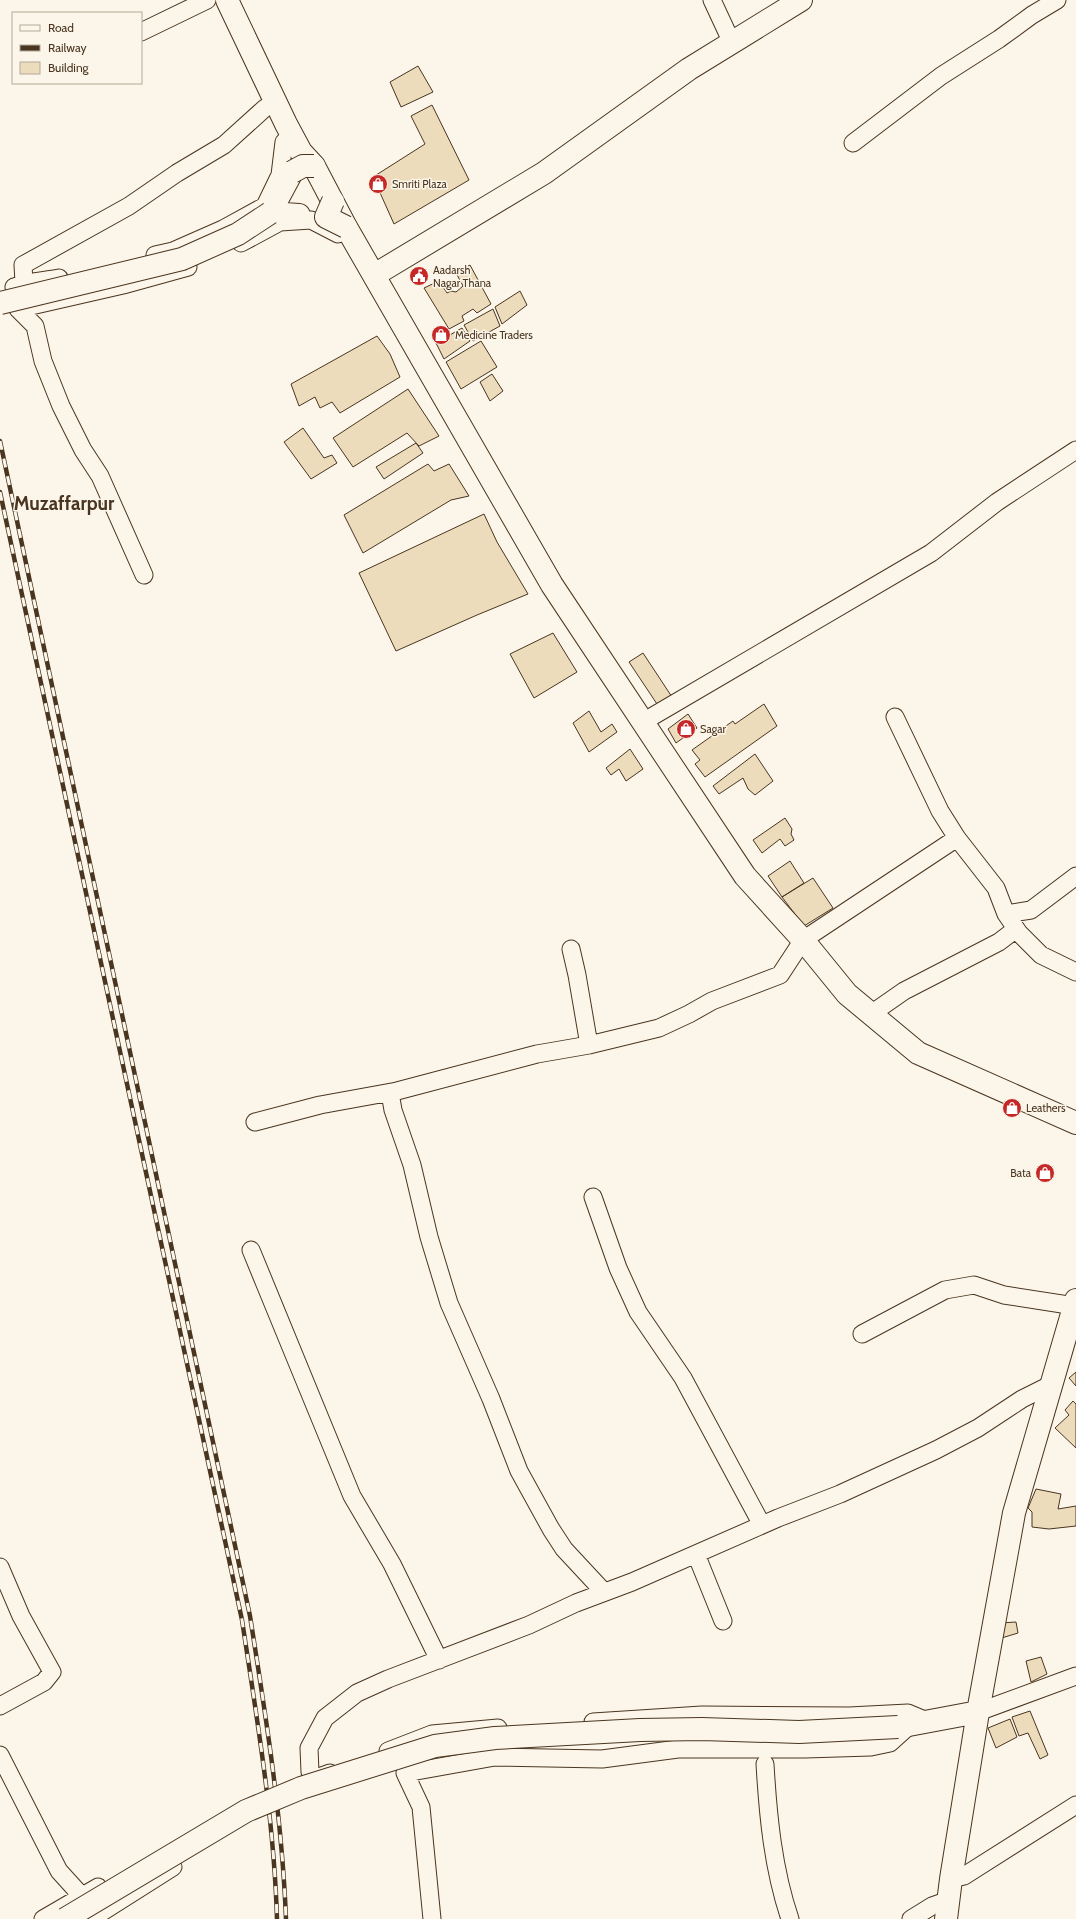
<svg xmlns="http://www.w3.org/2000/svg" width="1076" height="1919" font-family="Cabin,sans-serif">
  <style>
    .building { fill: #ecdcbc; stroke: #4a3520 }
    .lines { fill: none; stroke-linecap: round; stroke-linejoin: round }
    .minor-casing { stroke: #4a3520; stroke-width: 19 }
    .major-casing { stroke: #4a3520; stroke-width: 24 }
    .minor { stroke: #fbf6e9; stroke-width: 17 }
    .major { stroke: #fbf6e9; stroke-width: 22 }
    .rail-casing { stroke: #4a3520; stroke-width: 4.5 }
    .rail { stroke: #fbf6e9; stroke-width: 3; stroke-dasharray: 9; stroke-linecap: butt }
    .major-bridge-casing { stroke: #4a3520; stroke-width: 24; stroke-linecap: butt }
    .major-bridge { stroke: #fbf6e9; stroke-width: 22 }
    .labels { text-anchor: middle; stroke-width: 3; stroke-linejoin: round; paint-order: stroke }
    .poi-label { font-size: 11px; fill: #4a3520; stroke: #fbf6e9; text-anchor: start }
    .town-label { font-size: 19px; font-weight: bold; fill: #4a3520; stroke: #fbf6e9 }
  </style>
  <rect width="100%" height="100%" fill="#fbf6e9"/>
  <path class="building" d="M418,66L433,92L401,107L390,82Z
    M432,105L469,180L394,224L373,177L425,144L411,116Z
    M470,265L491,304L477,313L473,309L462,316L464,321L449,329L424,288L439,281L447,293L451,291L456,292L463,286L456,273Z
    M520,291L527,305L502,324L495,307Z
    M493,309L500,326L473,341L464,325Z
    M462,328L470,341L444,359L436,343Z
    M377,336L390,354L400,377L340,413L332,402L320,408L315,397L299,406L291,384Z
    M481,341L497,367L461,389L446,362Z
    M492,374L503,391L490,401L480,382Z
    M408,389L439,436L419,446L407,433L353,467L333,438Z
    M303,428L324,458L332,455L337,463L311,479L284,442Z
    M416,443L423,453L384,479L376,467Z
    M428,464L434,471L449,464L469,496L451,500L363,553L344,515Z
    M484,514L497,542L528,594L477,615L396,651L359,573Z
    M553,633L577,672L534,698L510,654Z
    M643,653L672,697L659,707L629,662Z
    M764,704L777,726L705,777L695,764L700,760L692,750L733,721L735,724Z
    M589,711L601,732L612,724L617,732L589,752L573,723Z
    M688,714L697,728L676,743L668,729Z
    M630,749L643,769L626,781L619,769L611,775L606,768Z
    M755,754L773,781L755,795L748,789L743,778L719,794L713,786Z
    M785,818L792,829L791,834L794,840L785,846L780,839L762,853L753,840Z
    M790,861L804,883L782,897L768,876Z
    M813,878L833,908L804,926L782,897Z
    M1076,1372V1386L1069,1378Z
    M1073,1401L1076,1404V1448L1055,1428L1069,1415L1065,1410Z
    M1036,1489L1061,1494L1058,1509L1076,1506V1526L1049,1529L1032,1527V1512L1028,1508Z
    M1016,1622L1018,1633L995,1640L1000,1623Z
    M1041,1657L1047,1674L1031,1682L1026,1661Z
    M1030,1711L1048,1755L1040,1759L1028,1733L1019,1736L1012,1717Z
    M1010,1719L1017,1737L996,1748L988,1728Z"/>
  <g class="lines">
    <g class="minor-casing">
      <path id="minor" d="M712,0L732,43
        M141,32L207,0
        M853,143L941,76L999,39L1032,15L1057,0
        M241,243L280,222L311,220L338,234
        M155,255L173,251L223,229L265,206L280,175L284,142
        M59,278C44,281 28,281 14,287L18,309L123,285L188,267
        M24,283L23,265L129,206L177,173L224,145L265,108
        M18,309L35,326L43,361L61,406L83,450L100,476L144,575
        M653,716L931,553L997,502L1076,450
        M895,717L940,811L957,838L996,888L1006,914L1019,933L1041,955L1076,972
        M1006,914L1031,910L1076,876
        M571,949L577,975L589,1045
        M871,1014L904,991L999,942L1016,929
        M390,1093L393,1110L412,1165L429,1237L449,1303L491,1399L519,1471L551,1529L564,1549L604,1592
        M255,1122L320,1105L397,1091L537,1054L589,1045L659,1028L689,1014L712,1001L780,975L803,940L957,838
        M593,1197L618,1268L638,1312L683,1378L762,1525
        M251,1250L352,1496L392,1564L439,1660
        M862,1334L945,1290L974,1285L1004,1295L1075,1306
        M696,1554L723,1621
        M0,1567L21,1616L52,1672L44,1682L0,1706
        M978,1712L1076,1676
        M593,1722L702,1715L849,1716L908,1713L927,1721
        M388,1751L432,1734L498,1728
        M0,1755L59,1871L88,1903
        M765,1764C768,1816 773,1869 790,1919
        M330,1773L319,1777H313L310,1772L309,1748L325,1718L357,1693L388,1679L529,1625L576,1603L632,1582L778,1518L840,1494L936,1450L978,1428L1022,1399L1052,1384
        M951,1879L964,1876L1076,1805
        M43,1919L98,1887
        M91,1919L173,1867
        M432,1919L421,1807L405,1773L495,1757L602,1759L678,1749H805L871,1747L890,1743L910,1725
        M911,1919L932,1906L949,1900"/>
    </g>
    <g class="major-casing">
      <path id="major" d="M227,0L286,124L301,152L314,166L346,227L552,585L745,876L803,940L847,994L918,1053L1076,1123
        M292,172L270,213L299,215
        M381,271L544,173L689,69L801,0
        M898,1727L978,1712
        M946,1919L951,1879L978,1712L1014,1513L1076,1300"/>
    </g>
    <use href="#minor" class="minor"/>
    <use href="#major" class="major"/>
    <g class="rail-casing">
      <path id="rail" d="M0,441L250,1616C266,1717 282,1817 286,1919
        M0,492L242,1620C257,1719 274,1819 277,1919"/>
    </g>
    <use href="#rail" class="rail"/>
    <g class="major-bridge-casing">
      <path id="major-bridge" d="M292,172L303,166H314
        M333,201L326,217L346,227
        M0,303L182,259L238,234L270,213
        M65,1919L246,1811L301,1788L435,1746L495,1738L640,1730L702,1729L799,1732L898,1727"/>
    </g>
    <use href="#major-bridge" class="major-bridge"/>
  </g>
  <defs>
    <g id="shop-disc" transform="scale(1)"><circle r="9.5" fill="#c62828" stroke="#fbf6e9"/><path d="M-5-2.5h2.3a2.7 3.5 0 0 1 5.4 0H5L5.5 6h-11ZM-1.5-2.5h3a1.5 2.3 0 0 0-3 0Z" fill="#fff"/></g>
    <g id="civic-disc" transform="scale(1)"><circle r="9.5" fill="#c62828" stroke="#fbf6e9"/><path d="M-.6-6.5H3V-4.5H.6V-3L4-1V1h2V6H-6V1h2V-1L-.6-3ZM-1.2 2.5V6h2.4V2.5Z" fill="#fff"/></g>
  </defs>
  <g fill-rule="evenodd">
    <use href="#shop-disc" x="378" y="184"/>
    <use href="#civic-disc" x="419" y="276"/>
    <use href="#shop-disc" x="441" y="335"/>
    <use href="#shop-disc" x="686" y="729"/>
    <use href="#shop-disc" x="1012" y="1108"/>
    <use href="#shop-disc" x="1045" y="1173"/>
  </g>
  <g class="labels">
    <g class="poi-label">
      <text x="392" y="188">Smriti Plaza</text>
      <text x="433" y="274">Aadarsh<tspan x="433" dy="13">Nagar Thana</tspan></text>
      <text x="455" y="339">Medicine Traders</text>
      <text x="700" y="733">Sagar</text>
      <text x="1026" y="1112">Leathers</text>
      <text x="1031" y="1177" text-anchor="end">Bata</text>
    </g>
    <g class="town-label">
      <text x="64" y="510">Muzaffarpur</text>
    </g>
  </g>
  <rect x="12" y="12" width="130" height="72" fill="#fbf6e9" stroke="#b4a999"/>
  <rect x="20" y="25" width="20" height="6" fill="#fbf6e9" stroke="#b4a999"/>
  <text x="48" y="32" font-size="12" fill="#4a3520">Road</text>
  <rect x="20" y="45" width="20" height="6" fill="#4a3520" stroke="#b4a999"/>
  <text x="48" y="52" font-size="12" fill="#4a3520">Railway</text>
  <rect x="20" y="62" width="20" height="12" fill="#ecdcbc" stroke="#b4a999"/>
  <text x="48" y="72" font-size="12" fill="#4a3520">Building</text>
</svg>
